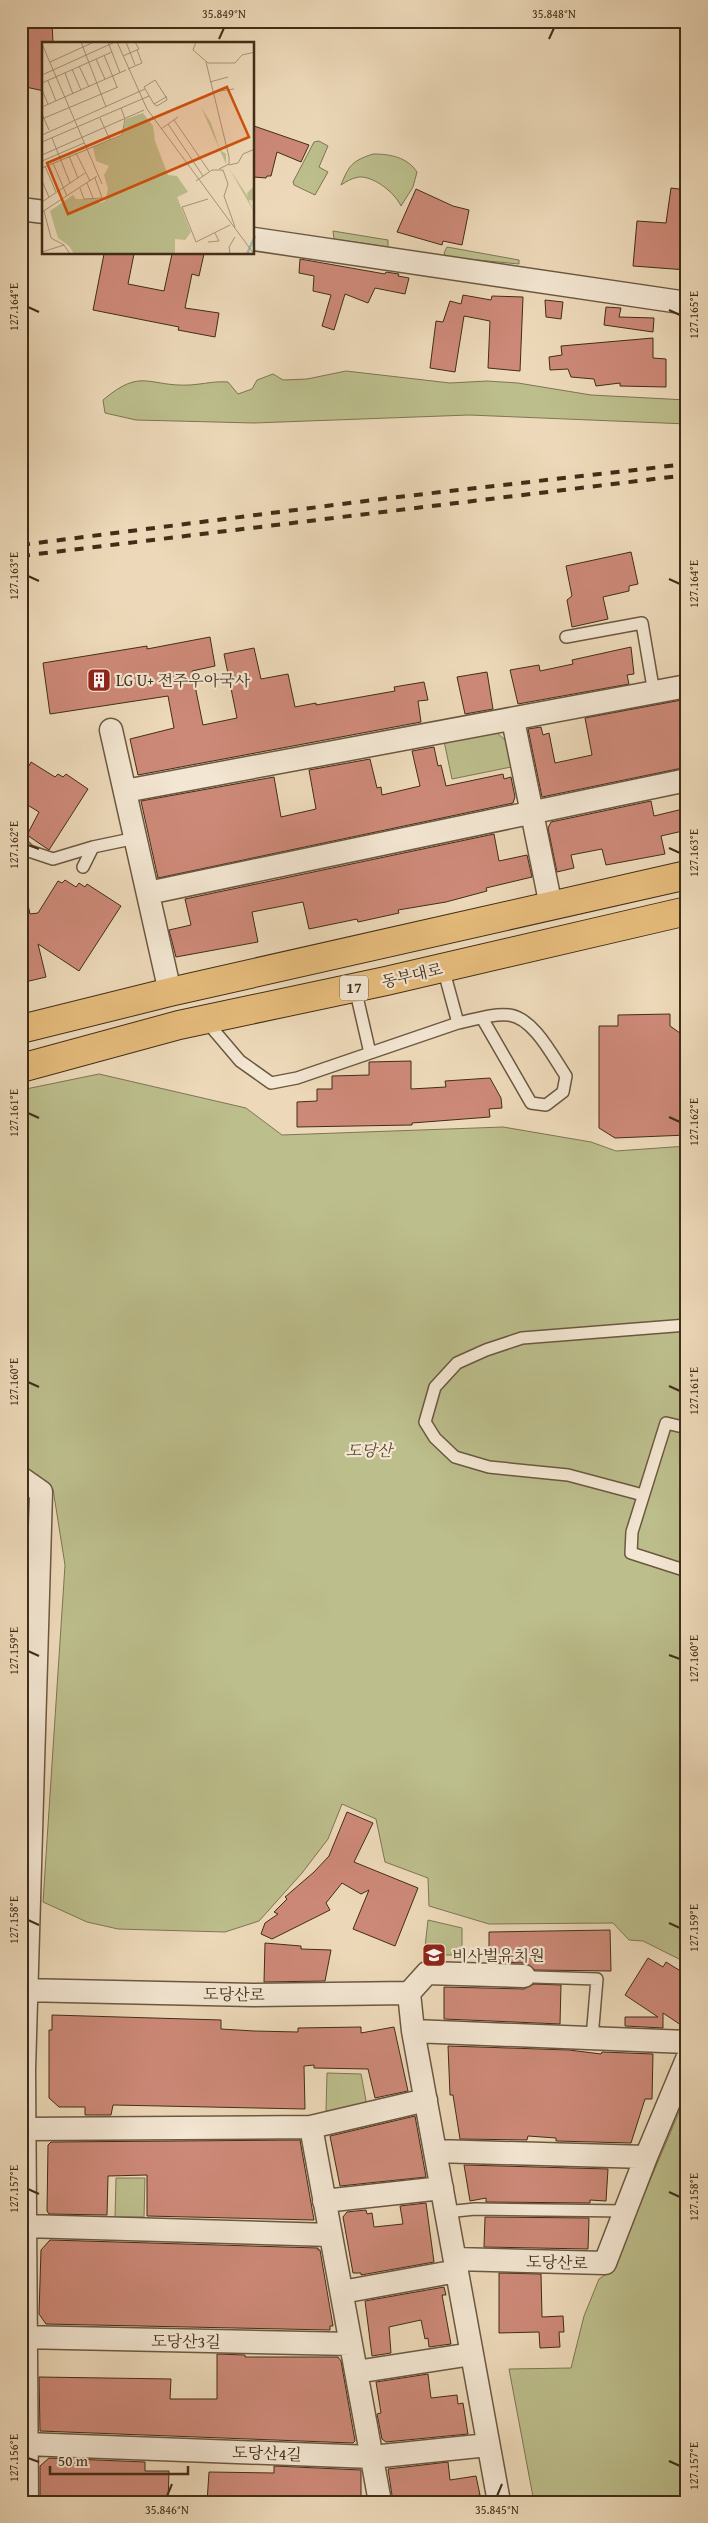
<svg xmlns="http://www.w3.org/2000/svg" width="708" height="2523" font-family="'Gentium Book Plus','Noto Serif KR',serif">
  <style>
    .green { fill: #bcbe8c; stroke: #7e7652 }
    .building { fill: #cd8978; stroke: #412d17 }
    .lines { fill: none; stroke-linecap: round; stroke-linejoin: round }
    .lane-casing { stroke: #6c5840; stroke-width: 14 }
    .street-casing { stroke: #6c5840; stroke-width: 25 }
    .primary-casing { stroke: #412d17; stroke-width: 30 }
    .lane { stroke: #f3e6d2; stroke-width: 11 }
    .street { stroke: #f3e6d2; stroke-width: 22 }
    .primary { stroke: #e6bc7c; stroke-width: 28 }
    .rail { stroke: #412d17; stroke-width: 4; stroke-dasharray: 9 9; stroke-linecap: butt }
    .ticks { fill: none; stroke: #412d17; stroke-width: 2 }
    .labels { text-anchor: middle; stroke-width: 4.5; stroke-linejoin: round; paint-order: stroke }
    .shield { fill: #f3e6d2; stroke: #76644f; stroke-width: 1 }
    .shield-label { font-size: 15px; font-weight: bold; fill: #412d17 }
    .poi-label { font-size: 16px; fill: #412d17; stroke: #f3e6d2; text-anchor: start }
    .street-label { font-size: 16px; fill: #412d17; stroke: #f3e6d2 }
    .park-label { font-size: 16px; font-style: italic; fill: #5a4a2e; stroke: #f3e6d2 }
    .inset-river { fill: none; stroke: #9bb9b7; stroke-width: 2.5 }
    .inset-road { fill: none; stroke: #a89478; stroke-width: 1 }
    .view { fill: #cf520e; fill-opacity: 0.15; stroke: #cf520e; stroke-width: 2.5 }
    .inset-edge { fill: none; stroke: #412d17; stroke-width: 2.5 }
    .neatline { fill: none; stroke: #412d17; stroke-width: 2 }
    .ticks-label { font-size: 12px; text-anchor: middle; fill: #412d17 }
  </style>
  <rect width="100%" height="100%" fill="#edd9b9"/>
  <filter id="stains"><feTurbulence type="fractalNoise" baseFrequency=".004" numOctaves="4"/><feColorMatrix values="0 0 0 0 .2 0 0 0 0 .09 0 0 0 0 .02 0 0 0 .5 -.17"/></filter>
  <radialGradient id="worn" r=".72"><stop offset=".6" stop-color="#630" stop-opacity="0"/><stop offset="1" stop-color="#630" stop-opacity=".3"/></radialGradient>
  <path class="green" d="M319,141L328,146L319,167L328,172L315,195L294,185L293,182L314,142Z
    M373,154C390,154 407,157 417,172L413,187L401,206C395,193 374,176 359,177C352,178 347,181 341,185C349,165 352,161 373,154Z
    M333,231L388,240V247L334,239Z
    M447,247L519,260V264L446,257L444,253Z
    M346,371L450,383L487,381L518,383L591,395L687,400V424L469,415L254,423L136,420L105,413L103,400C142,367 148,387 190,385C204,384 214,381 228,382L238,394L252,389L257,380L273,374L283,380L307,379Z
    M494,730L506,741L511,767L452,779L444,741Z
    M99,1074L246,1108L282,1135L503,1127L591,1142L616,1151L687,1146V1963L643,1941L629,1940L613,1923L489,1924L429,1906L428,1878L385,1862L376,1819L342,1804L328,1839L302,1873L259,1921L225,1932L118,1929L87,1922L43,1902L65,1565L53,1489L21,1465V1090Z
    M428,1920L462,1928V1955H438L437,1950L425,1947Z
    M327,2073L361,2074L367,2106L326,2111Z
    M687,2093V2502H534L509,2369L571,2368L584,2316L599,2279L612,2270Z
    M116,2178H145L144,2217H115Z"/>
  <path class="building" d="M21,21H52L53,44H44V91L21,86Z
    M254,126L309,145L301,162L277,152L271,176H267L266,178L254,177Z
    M671,188L687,190V270L633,266L637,221L666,223Z
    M416,189L453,206L469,210L462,245L443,241L442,245L397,232Z
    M104,254H134L128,284L164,291L172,254H204L199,276L192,274L185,308L219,313L215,337L178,330L179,327L93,310Z
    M300,259L385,274L386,272L399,274L398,276L409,278L405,294L375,288L368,303L345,294L334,330L322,326L331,295L313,291L314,276L299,273Z
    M463,295L491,300L492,296L523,297L520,371L488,368L490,321L464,316L455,372L430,368L436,321L443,322L450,301L461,304Z
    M545,300L563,302L561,319L546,317Z
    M606,307L621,308L619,317L654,318L653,332L604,325Z
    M653,338V358L666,359V387L620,386V383L596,386L594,379L571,377L568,369L550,370L549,357L562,355L561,346Z
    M631,552L638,584L629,586V591L603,597L608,619L572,627L567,600L572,596L566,566Z
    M210,637L215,666L192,671L203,725L237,718L224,654L254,648L261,679L288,674L295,707L316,703V705L395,691L394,687L424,682L428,700L418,701L421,722L138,775L130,739L174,728L168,696L50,714L43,663L147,646V649Z
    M631,647L634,674L627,675L629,684L518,704L510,670L539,665L540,671L573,664L572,660Z
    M487,672L493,709L465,714L457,677Z
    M687,699V767L542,797L528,729L541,727L543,735L549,733L555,763L592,755L585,718Z
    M434,747L438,766L441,765L446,786L503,774L504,779L511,777L515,797L513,803L158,878L141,801L274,777L281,817L316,809L309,770L370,759L377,788L381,787L382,795L420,786L412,751Z
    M21,761L29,766L31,762L55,777L58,774L63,777L66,774L88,789L49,850L27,835L39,812L21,801Z
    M651,801L654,816L687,808V830L661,836L665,854L606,865L602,849L571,855L574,868L557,872L548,828L551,822Z
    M494,834L499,861L527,855L532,877L486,888L487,891L446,902L398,910L399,913L358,922L357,919L309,929L303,902L252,912L258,942L176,957L169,930L191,925L185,899Z
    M65,880L76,887L79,883L85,887L87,884L121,906L79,971L38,944L46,977L21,983V900H27L30,914L38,913L58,881L62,883Z
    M670,1014V1026L687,1038V1135L615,1138L599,1128V1026H618V1015Z
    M411,1061V1089L446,1087L445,1081L490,1078L501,1098L502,1108L489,1109L490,1117L412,1123V1125L297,1127V1102L317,1101V1089H332V1076L369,1075V1062Z
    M347,1812L373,1823L354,1862L418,1888L395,1946L353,1929L369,1890L361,1894L342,1883L326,1903L330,1910L272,1939L261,1934L265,1923L278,1914L274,1912L287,1899L285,1897L314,1872L329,1856Z
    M610,1930L611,1971L535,1970L525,1963L489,1962V1932Z
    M265,1943L301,1946V1949L331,1950L325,1981L264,1982Z
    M648,1958L663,1967L666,1962L687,1975V2029L663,2013V2028L625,2026V2017H658L625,1995Z
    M534,1984L561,1985L560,2024L444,2019V1987L524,1989Z
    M52,2015L221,2020V2029L254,2031L298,2032V2028L361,2027V2033L394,2027L408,2091L375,2098L368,2069L314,2068V2065L304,2066L305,2109L113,2105L111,2115H85V2107H59L49,2098V2030H52Z
    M448,2046L569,2050L601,2054L602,2052L653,2054L652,2099H645L631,2143L556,2141V2138L528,2136L527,2140L460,2139L453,2095H450Z
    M415,2116L426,2177L340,2186L330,2136Z
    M300,2140L314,2220L147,2216V2175L108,2176L107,2215L49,2214L47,2211L48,2145L51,2142Z
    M464,2165L608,2169L606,2201L590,2200V2203L486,2202V2198L470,2201Z
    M426,2203L434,2262L361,2275V2273H353L343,2217L347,2212L366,2210L367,2214L372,2213L374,2227L403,2224L400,2206Z
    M485,2217L589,2218L588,2249L484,2247Z
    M50,2240L318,2248V2250H320L333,2326H330V2330L46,2324L39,2314L41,2250Z
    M499,2273L541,2274L542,2317L563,2316L564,2332H559L560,2347L540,2348L539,2332L499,2333Z
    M444,2287L446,2295H442L451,2344L429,2347L428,2338L425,2339L421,2320L389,2327L391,2353L372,2356L365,2301Z
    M217,2354L245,2355V2357H338L341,2361L355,2441L353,2443L40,2431L39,2377L171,2379L170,2399H217Z
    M428,2374L431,2398L457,2395L458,2404L463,2403L468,2434L386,2442L382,2439L377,2414L381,2413L376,2382Z
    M49,2458L145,2462V2471H169L168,2502H40V2466Z
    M448,2462L450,2480L476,2476L480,2495L475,2496L476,2502H393L388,2469Z
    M274,2466L361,2470V2502H207L209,2472L274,2473Z"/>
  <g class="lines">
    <g class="lane-casing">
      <path id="lane" d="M566,637L642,623L654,693
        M21,843L29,851L53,859L93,847L136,838
        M83,867L93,847
        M443,968L458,1023
        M355,988L370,1053
        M206,1021L240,1061L271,1083L297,1078L458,1023C473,1020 493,1013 509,1015C534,1018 553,1057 566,1076L563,1092L546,1105L531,1103L482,1018
        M687,1428L666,1423L632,1532L631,1553L687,1571
        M643,1495L568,1475L489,1467L455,1457L435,1438L425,1422L435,1387L457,1363L486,1350L522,1338L687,1325
        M534,1977L597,1979L592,2038
        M446,2212L475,2209L625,2211"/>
    </g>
    <g class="street-casing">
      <path id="street" d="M21,209L44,212
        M254,239L687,303
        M513,720L551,906
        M111,730L170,992
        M125,791L687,686
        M148,893L687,780
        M21,1478L41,1492L24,2070L27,2502
        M21,1990L253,1995L409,1993
        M409,1993L413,2031L499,2502
        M409,1993L427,1973L524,1976
        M413,2031L687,2042
        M311,2127L380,2502
        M25,2129L311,2127L426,2100
        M435,2151L646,2157
        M324,2201L442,2188
        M25,2226L331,2235
        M455,2259L605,2263L646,2157L687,2059
        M342,2292L457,2271
        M21,2337L351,2344
        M356,2372L472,2354
        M26,2444L372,2457L488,2445"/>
    </g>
    <g class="primary-casing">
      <path id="primary" d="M21,1029L170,992L687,875
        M21,1068L179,1025L386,981L687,911"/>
    </g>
    <use href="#lane" class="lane"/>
    <use href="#street" class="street"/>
    <use href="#primary" class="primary"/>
    <path class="rail" d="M21,545L389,498L687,464
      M21,556L687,475"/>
  </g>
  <path class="ticks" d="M219,39L224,28M549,39L554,28M28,307L39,312M669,310L680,315M28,576L39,581M669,579L680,584M28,845L39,849M669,848L680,853M28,1113L39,1118M669,1117L680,1122M28,1382L39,1387M669,1386L680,1391M28,1651L39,1656M669,1655L680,1659M28,1920L39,1925M669,1923L680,1928M28,2189L39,2194M669,2192L680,2197M28,2458L39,2462M669,2461L680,2466M167,2496L172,2484M497,2496L502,2484"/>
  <defs>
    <g id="building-square" transform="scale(1.25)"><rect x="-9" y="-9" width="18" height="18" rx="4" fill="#8f2418" stroke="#f3e6d2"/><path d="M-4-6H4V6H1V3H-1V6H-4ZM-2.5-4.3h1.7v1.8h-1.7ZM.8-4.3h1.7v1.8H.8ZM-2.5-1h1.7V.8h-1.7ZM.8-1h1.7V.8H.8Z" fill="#fff"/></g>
    <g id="school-square" transform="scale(1.25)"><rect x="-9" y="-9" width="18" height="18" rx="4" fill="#8f2418" stroke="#f3e6d2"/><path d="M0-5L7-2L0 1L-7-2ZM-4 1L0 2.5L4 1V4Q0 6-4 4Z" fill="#fff"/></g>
  </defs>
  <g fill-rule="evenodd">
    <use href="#building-square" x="99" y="680"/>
    <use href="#school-square" x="434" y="1955"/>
  </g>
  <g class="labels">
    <rect class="shield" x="340" y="975.5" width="28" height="25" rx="4"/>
    <g class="shield-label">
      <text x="354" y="993">17</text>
    </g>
    <g class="poi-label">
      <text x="116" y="686">LG U+ 전주우아국사</text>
      <text x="452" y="1961">비사벌유치원</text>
    </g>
    <g class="street-label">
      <text transform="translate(412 975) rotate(-13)" y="6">동부대로</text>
      <text transform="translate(234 1994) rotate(1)" y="6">도당산로</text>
      <text transform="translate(557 2262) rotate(2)" y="6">도당산로</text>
      <text transform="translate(186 2341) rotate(1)" y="6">도당산3길</text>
      <text transform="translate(267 2453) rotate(2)" y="6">도당산4길</text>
    </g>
    <g class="park-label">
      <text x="369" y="1456">도당산</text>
    </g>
  </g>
  <g transform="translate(42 42)">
    <rect width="212" height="212" fill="#edd9b9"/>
    <path d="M159,65L169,81L178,108L184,112V122ZM101,71L111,84L113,99L126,133L135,134L146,150L135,155L149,190L143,198L133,197V212H32L27,204L16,196L8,169L31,153L34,157H56L58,161L63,159L66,147L62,133L67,124L54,119L51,105L80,94L84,77ZM187,126L206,155L205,151L211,145L212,159L207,158L212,170Z" fill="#bcbe8c"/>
    <path class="inset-river" d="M205,212L213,194"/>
    <path class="inset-road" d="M39,0L64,65M66,0L78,31M75,0L105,67L212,212M84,0L93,23M154,0L151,8L166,21H193L200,13L213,10M0,2L60,142M62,13L75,45M81,14L97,7L93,0M54,17L63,37M8,20L52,0M164,20L187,115V122L177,127M37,24L47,45M30,27L39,48M86,27L100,21L95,8M23,31L31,52M0,33L73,0M113,38L124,55L112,62L102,45ZM6,39L14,59M168,40L186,35M0,41L70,10M0,48L6,62M170,50L192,47M112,62L115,64L125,58L124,54M0,65L84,28M0,72L7,88M58,76L68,98M0,77L76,45M132,78L167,129M126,82L161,134M119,87L136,75M0,93L103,47M10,96L28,141M0,100L107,54M34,111L48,139M0,113L102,68M27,114L36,136M0,119L42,101M11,121L25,154M187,123L196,121L201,112L213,107M3,124L14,150M0,126L80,93L83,77L79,66M0,139L7,155M154,139L170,128H181L186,142L182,154L193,185M45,141L51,156M38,146L42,157L60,156L53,136M166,157L140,165L154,200L188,183M0,160L43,131M2,169L9,196L22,203L28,212M0,170L55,134M166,200L177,199L173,191M0,210L22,203M188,212L187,205L193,195"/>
    <path class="view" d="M185,45L207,95L26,172L5,121Z"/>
    <rect width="212" height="212" class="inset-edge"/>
  </g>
  <rect width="708" height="2523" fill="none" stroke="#edd9b9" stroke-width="55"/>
  <path d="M50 2466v8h138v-8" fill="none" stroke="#412d17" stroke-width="2.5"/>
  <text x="58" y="2466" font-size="15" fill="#412d17" stroke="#f3e6d2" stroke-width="4" paint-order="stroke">50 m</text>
  <rect x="28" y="28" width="652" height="2468" class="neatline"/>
  <g class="ticks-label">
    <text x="224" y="18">35.849°N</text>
    <text x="554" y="18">35.848°N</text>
    <text transform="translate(14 307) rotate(-90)" y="4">127.164°E</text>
    <text transform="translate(694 315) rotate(-90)" y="4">127.165°E</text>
    <text transform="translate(14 576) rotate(-90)" y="4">127.163°E</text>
    <text transform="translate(694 584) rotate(-90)" y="4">127.164°E</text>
    <text transform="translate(14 845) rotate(-90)" y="4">127.162°E</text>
    <text transform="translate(694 853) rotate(-90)" y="4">127.163°E</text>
    <text transform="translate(14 1113) rotate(-90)" y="4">127.161°E</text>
    <text transform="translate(694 1122) rotate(-90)" y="4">127.162°E</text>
    <text transform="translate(14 1382) rotate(-90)" y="4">127.160°E</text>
    <text transform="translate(694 1391) rotate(-90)" y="4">127.161°E</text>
    <text transform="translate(14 1651) rotate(-90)" y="4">127.159°E</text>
    <text transform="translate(694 1659) rotate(-90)" y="4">127.160°E</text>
    <text transform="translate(14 1920) rotate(-90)" y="4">127.158°E</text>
    <text transform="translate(694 1928) rotate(-90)" y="4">127.159°E</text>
    <text transform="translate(14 2189) rotate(-90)" y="4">127.157°E</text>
    <text transform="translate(694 2197) rotate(-90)" y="4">127.158°E</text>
    <text transform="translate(14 2458) rotate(-90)" y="4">127.156°E</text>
    <text transform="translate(694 2466) rotate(-90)" y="4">127.157°E</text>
    <text x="167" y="2514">35.846°N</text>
    <text x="497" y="2514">35.845°N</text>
  </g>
  <rect width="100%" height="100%" filter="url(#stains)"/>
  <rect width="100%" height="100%" fill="url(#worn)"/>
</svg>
